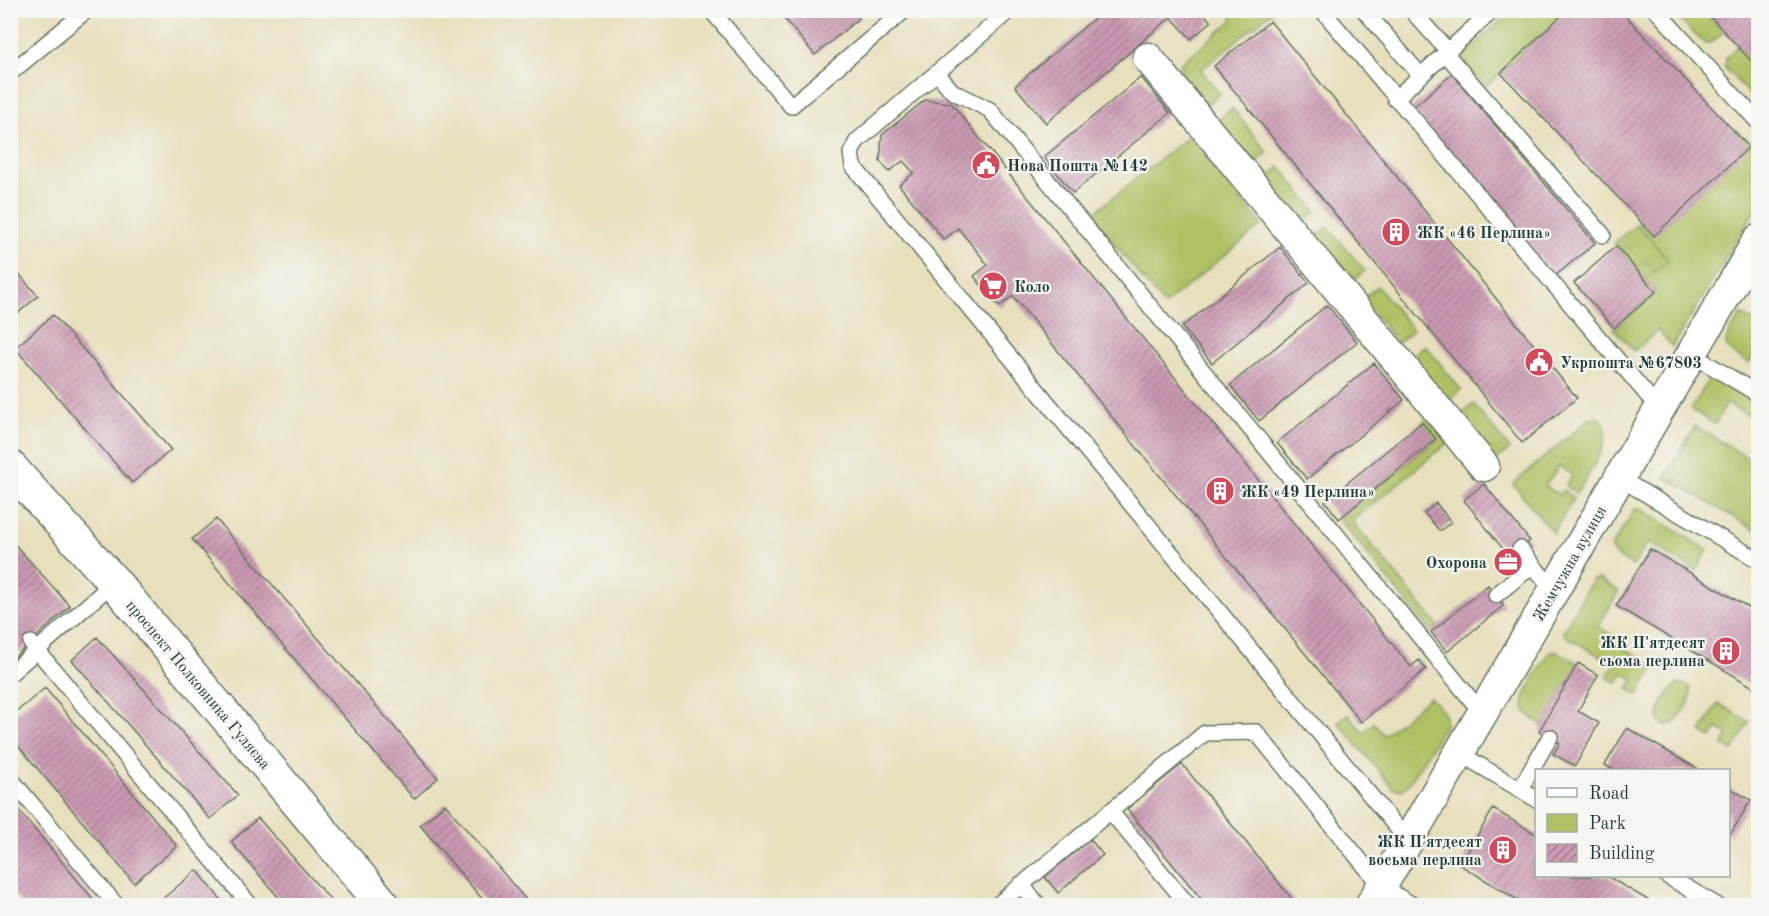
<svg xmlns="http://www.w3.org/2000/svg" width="1769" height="916" font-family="'Old Standard TT',serif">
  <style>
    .green { fill: #b0c165; stroke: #687f4c; stroke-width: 1.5 }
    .park { fill: url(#park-tufts); stroke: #687f4c; stroke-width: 1.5 }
    .building { fill: url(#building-hatch) }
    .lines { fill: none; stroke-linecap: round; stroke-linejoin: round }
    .lane-casing { stroke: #657664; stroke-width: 18 }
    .street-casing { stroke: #657664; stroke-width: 33 }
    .secondary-casing { stroke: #657664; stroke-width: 36 }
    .lane { stroke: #fff; stroke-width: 15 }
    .street { stroke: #fff; stroke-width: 30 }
    .secondary { stroke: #fff; stroke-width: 33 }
    .labels { text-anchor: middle; stroke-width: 4.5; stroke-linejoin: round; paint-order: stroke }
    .poi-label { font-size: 16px; font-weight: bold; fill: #1f3d34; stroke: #f6f6f2; text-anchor: start }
    .street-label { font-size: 16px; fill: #1f3d34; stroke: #f6f6f2 }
  </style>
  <defs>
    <pattern id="park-tufts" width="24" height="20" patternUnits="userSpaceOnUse" patternTransform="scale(1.5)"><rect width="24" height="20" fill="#b0c165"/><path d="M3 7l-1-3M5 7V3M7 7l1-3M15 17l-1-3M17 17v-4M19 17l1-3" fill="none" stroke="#8f9e54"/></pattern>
    <pattern id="building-hatch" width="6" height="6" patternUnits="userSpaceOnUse" patternTransform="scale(1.5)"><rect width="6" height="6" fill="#cb99b2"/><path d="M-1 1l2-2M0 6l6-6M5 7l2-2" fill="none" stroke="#a47e92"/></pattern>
  </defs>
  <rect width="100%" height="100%" fill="#f6f6f2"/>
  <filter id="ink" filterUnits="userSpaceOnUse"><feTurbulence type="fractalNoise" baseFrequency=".0167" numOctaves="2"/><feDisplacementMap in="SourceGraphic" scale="12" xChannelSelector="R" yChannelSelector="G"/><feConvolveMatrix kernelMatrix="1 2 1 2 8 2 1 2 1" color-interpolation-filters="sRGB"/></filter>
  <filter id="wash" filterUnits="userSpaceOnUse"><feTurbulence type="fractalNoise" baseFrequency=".008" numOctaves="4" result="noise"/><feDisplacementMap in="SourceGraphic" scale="24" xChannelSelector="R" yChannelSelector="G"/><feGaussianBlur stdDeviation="1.35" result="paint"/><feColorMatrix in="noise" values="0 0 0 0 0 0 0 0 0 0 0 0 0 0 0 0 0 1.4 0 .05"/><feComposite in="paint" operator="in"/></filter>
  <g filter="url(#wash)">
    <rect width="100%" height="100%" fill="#e7e0bd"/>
    <path class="green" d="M1233,11H1273L1201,70L1220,94L1205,106C1195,95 1171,75 1183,61L1232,21Z
      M1511,11H1567L1485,87L1465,65V54Z
      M1677,11H1704L1724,32L1711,43H1704L1678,18Z
      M1737,46L1754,63L1758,60V104L1725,68L1726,58Z
      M1232,108L1268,153L1253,165L1217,121Z
      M1736,129L1758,152V205L1672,347L1658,330L1634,351L1614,329L1656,292L1645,279L1668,260L1637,224Z
      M1189,136L1262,225L1164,305L1091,215Z
      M1280,167L1316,212L1301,225L1265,180Z
      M1328,227L1365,271L1349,284L1313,239Z
      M1377,286L1413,330L1398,343L1362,299Z
      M1741,314L1758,324V346L1749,363C1716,344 1723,345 1741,314Z
      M1425,345L1461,390L1446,402L1410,357Z
      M1710,377L1758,405V421L1727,403L1715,424L1691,410Z
      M1473,404L1510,449L1494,461L1458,417Z
      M1595,416C1624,425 1586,479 1577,493L1566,486L1572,475L1559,466L1545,486L1559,495L1563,490L1574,498L1553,533L1513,484L1589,419Z
      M1428,417L1449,442L1352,521L1438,626L1431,632L1339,519L1436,440L1422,422Z
      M1695,426L1758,464V524L1755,530L1665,477Z
      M1635,509L1642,510L1708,550L1696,571L1648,542L1633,566L1615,555L1611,550L1612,546Z
      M1599,579L1619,591L1598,627L1627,643L1624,648L1655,667L1638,695L1628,689L1634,679L1623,673L1617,683L1607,677L1614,664L1567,637L1563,632L1592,580Z
      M1550,652H1557L1578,663L1543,725C1516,710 1521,701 1534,678C1540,669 1544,660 1550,652Z
      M1681,683L1690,687C1695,700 1682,714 1674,724L1664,725L1659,721C1656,709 1670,687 1681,683Z
      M1430,697L1444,713L1446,724L1408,785L1402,790L1394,789L1338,722L1348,714L1363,732L1374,723L1384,735Z
      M1718,703L1749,722L1733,751L1723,745L1728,734L1718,728L1711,738L1701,732Z"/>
    <path class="park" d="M1637,224L1668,260L1645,279L1614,243Z"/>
    <g id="blocks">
      <path class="building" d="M777,10H852L859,18L815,55Z
        M1104,10H1201L1211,22L1191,39L1171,17L1046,123L1015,86Z
        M1567,10H1620L1749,147L1654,236L1501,73Z
        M1704,10H1758V60L1754,64Z
        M1270,21L1577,398L1522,443L1214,66Z
        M1452,74L1595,243L1555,276L1412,108Z
        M1141,77L1170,113L1073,193L1044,157Z
        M925,100L951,103L1411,667L1419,660L1426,669L1361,722L1013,296L999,307L974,276L988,265L958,228L944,240L899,185L914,173L903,161L889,172L880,161L882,135Z
        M1616,246L1656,292L1614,328L1574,283Z
        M1280,247L1309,283L1212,363L1182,327Z
        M10,264L38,296L10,320Z
        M1327,305L1357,342L1259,421L1230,385Z
        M53,315L171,450L132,483L15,348Z
        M1374,363L1404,400L1307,479L1277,443Z
        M1422,422L1436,439L1339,519L1325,501Z
        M1484,484L1530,541L1510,557L1515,563L1507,570L1500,561L1508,555L1464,500Z
        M1436,503L1451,522L1440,531L1424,513Z
        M216,519L438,778L414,799L192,539Z
        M10,539L70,606L10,661Z
        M1650,549L1758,613V690L1616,606Z
        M1488,585L1504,605L1447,652L1431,632Z
        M97,637L238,795L210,819L72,660Z
        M1578,663L1598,675L1578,711L1599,723L1575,766L1553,754L1560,743L1539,731Z
        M45,688L177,846L134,883L10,736V717Z
        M1627,728L1700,770H1614L1605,765Z
        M1182,764L1298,906H1207L1127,809Z
        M1728,787L1751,800L1728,838Z
        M10,800L99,906H24L10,890Z
        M445,804L531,906H488L420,825Z
        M1493,809L1536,834V876H1607L1658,906H1528L1460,865Z
        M258,818L336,906H286L231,842Z
        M1090,839L1103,855L1058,893L1045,877Z
        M197,870L226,906H154Z"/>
    </g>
  </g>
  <g filter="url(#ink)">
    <use href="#blocks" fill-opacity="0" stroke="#657664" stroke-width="1.5"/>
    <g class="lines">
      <g class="lane-casing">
        <path id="lane" d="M711,10L791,106L905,10
          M1010,10L857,141L851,153L853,166L1407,840
          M1322,10L1659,409
          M1364,10L1421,76
          M1411,10L1448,51
          M1656,10L1758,122
          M1446,54L1603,235
          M10,73L87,10
          M937,73L952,91L990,110L1482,713
          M1395,99L1493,10
          M1691,354L1758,394
          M1619,478L1758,560
          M1520,549L1553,590
          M1496,595L1533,565
          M31,643L251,906
          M10,674L114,582
          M1459,753L1536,799
          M10,778L117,906
          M1520,789L1550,737
          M1110,811L1189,906
          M1667,876L1718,906
          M1021,884L1039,906
          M996,906L1205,733L1256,732L1381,886L1414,906"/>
      </g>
      <g class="street-casing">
        <path id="street" d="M1148,58L1484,466
          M1370,906L1758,240"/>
      </g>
      <g class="secondary-casing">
        <path id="secondary" d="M10,467L114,582L384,906"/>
      </g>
      <use href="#lane" class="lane"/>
      <use href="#street" class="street"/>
      <use href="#secondary" class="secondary"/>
    </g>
  </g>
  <defs>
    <g id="civic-disc" transform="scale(1.5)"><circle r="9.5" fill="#d1495b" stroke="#f6f6f2"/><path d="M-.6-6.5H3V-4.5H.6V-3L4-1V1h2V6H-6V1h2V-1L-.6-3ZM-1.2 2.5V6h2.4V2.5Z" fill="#fff"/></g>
    <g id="building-disc" transform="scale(1.5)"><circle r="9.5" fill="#d1495b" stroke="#f6f6f2"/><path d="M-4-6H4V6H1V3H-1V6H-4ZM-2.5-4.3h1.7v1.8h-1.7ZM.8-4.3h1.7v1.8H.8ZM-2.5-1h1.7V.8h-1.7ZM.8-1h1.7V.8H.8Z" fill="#fff"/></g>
    <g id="supermarket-disc" transform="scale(1.5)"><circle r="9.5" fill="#d1495b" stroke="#f6f6f2"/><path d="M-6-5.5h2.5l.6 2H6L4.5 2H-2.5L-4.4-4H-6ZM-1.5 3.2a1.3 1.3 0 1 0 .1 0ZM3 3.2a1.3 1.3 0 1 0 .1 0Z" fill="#fff"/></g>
    <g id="office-disc" transform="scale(1.5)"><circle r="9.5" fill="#d1495b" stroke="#f6f6f2"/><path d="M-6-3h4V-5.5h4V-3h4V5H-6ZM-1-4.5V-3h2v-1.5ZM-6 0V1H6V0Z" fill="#fff"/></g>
  </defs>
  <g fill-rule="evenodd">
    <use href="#civic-disc" x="986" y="165"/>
    <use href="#building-disc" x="1396" y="232"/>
    <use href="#supermarket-disc" x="993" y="286"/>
    <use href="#civic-disc" x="1539" y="362"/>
    <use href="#building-disc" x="1220" y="491"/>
    <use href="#office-disc" x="1508" y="562"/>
    <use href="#building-disc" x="1726" y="651"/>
    <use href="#building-disc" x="1503" y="850"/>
  </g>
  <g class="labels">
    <g class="poi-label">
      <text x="1007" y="171">Нова Пошта №142</text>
      <text x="1417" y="238">ЖК «46 Перлина»</text>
      <text x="1014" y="292">Коло</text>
      <text x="1560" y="368">Укрпошта №67803</text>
      <text x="1241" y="497">ЖК «49 Перлина»</text>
      <text x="1487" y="568" text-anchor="end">Охорона</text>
      <text x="1705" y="648" text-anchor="end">ЖК П'ятдесят<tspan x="1705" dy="18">сьома перлина</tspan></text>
      <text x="1482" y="847" text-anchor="end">ЖК П'ятдесят<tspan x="1482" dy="18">восьма перлина</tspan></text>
    </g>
    <g class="street-label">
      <text transform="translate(1569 563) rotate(-60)" y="6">Жемчужна вулиця</text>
      <text transform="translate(199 684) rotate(50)" y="6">проспект Полковника Гуляєва</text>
    </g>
  </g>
  <rect width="1769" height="916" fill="none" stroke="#f6f6f2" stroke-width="36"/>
  <rect x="1535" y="769" width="195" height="108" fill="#f6f6f2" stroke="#a0aca6" stroke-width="1.5"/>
  <rect x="1547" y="788" width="30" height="9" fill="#ffffff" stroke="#a0aca6" stroke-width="1.5"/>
  <text x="1589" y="799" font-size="18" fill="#1f3d34">Road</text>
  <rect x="1547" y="814" width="30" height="18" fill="#b0c165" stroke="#a0aca6" stroke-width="1.5"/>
  <text x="1589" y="829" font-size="18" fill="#1f3d34">Park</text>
  <rect x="1547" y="844" width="30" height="18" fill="url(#building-hatch)" stroke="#a0aca6" stroke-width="1.5"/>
  <text x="1589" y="859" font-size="18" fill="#1f3d34">Building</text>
</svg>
